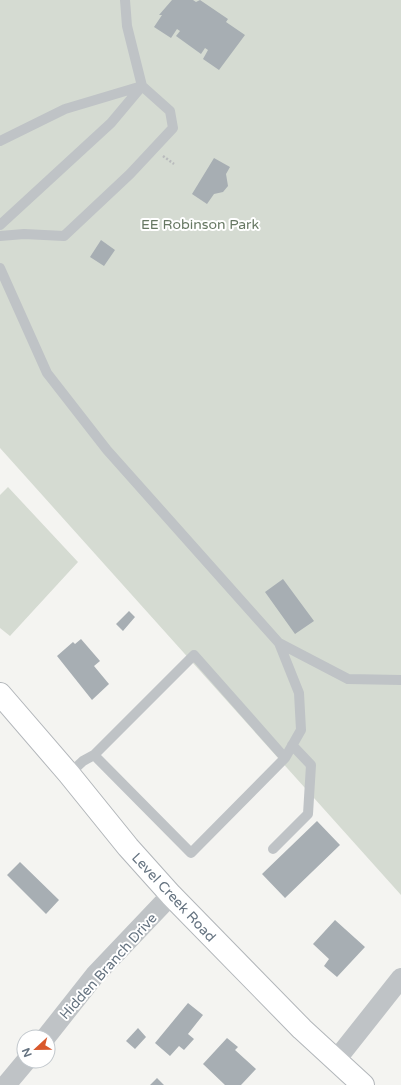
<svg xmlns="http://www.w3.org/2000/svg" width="401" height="1085" font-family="'Varela Round',sans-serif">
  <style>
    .green { fill: #d5dbd2 }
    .building { fill: #a7aeb3 }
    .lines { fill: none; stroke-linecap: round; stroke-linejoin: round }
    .secondary-casing { stroke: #b2b6ba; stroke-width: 24 }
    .path { stroke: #b9bbbd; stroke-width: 2.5; stroke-dasharray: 2 2; stroke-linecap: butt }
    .lane { stroke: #bfc3c6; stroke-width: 10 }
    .street { stroke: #bfc3c6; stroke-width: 20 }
    .secondary { stroke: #fff; stroke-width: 22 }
    .labels { text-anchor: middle; stroke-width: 4; stroke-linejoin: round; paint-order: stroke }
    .park-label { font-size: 14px; fill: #677863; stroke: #fff }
    .street-label { font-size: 14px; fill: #657380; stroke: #fff }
  </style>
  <rect width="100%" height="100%" fill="#f4f4f1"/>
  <path class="green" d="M0,0H401V895L0,448Z
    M8,487L78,562L10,636L0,628V495Z"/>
  <path class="building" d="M172,0H193L196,2L200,0L228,19L226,22L245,35L219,70L203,59L208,50L205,48L201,54L176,36L180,31L177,29L171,38L154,27L162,15H159Z
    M214,158L230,167L226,174L228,186L223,192L214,194L207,204L192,194Z
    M101,240L115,250L104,266L90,257Z
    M283,579L314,621L295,634L265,592Z
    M129,611L135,617L123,631L116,624Z
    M81,639L100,661L94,666L109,684L92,700L57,656L73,642L75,644Z
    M317,821L340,845L285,898L262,874Z
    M20,862L59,900L46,914L7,875Z
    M335,920L365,947L337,977L324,966L329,959L313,944Z
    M188,1003L203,1015L188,1034L194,1039L184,1050L179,1046L170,1056L155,1043Z
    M138,1028L146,1037L135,1049L126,1041Z
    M227,1038L238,1047L235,1050L256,1069L241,1085H225L203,1064Z
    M157,1078L164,1085H150Z"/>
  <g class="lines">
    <g class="secondary-casing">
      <path id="secondary" d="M0,694L69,774L128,847L171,895L302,1029L363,1085"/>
    </g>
    <path class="path" d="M163,156L174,164"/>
    <path class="lane" d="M0,141L65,109L142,86L127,26L125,0
      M0,225L111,123L142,86L170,111L173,128L130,174L64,236L24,234L0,236
      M0,268L47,373L107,450L279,643L299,693L301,730L285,758L191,853L94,755
      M279,643L348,679L401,680
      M69,774L83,761L94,755L194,655L285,758
      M273,849L308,814L311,765L292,745"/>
    <path class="street" d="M46,1037L95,975L171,895
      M336,1060L401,978
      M6,1085L26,1061"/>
    <use href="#secondary" class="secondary"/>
  </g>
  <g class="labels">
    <g class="park-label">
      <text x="200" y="229">EE Robinson Park</text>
    </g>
    <g class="street-label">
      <text transform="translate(174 897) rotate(47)" y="5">Level Creek Road</text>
      <text transform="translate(108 966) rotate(-48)" y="5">Hidden Branch Drive</text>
    </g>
  </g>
  <g transform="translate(36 1049) rotate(248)"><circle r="19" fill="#ffffff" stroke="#c1c7cc"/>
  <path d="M0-3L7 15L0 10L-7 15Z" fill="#d9582c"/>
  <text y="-6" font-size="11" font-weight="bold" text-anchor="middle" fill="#657380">N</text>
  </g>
</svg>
